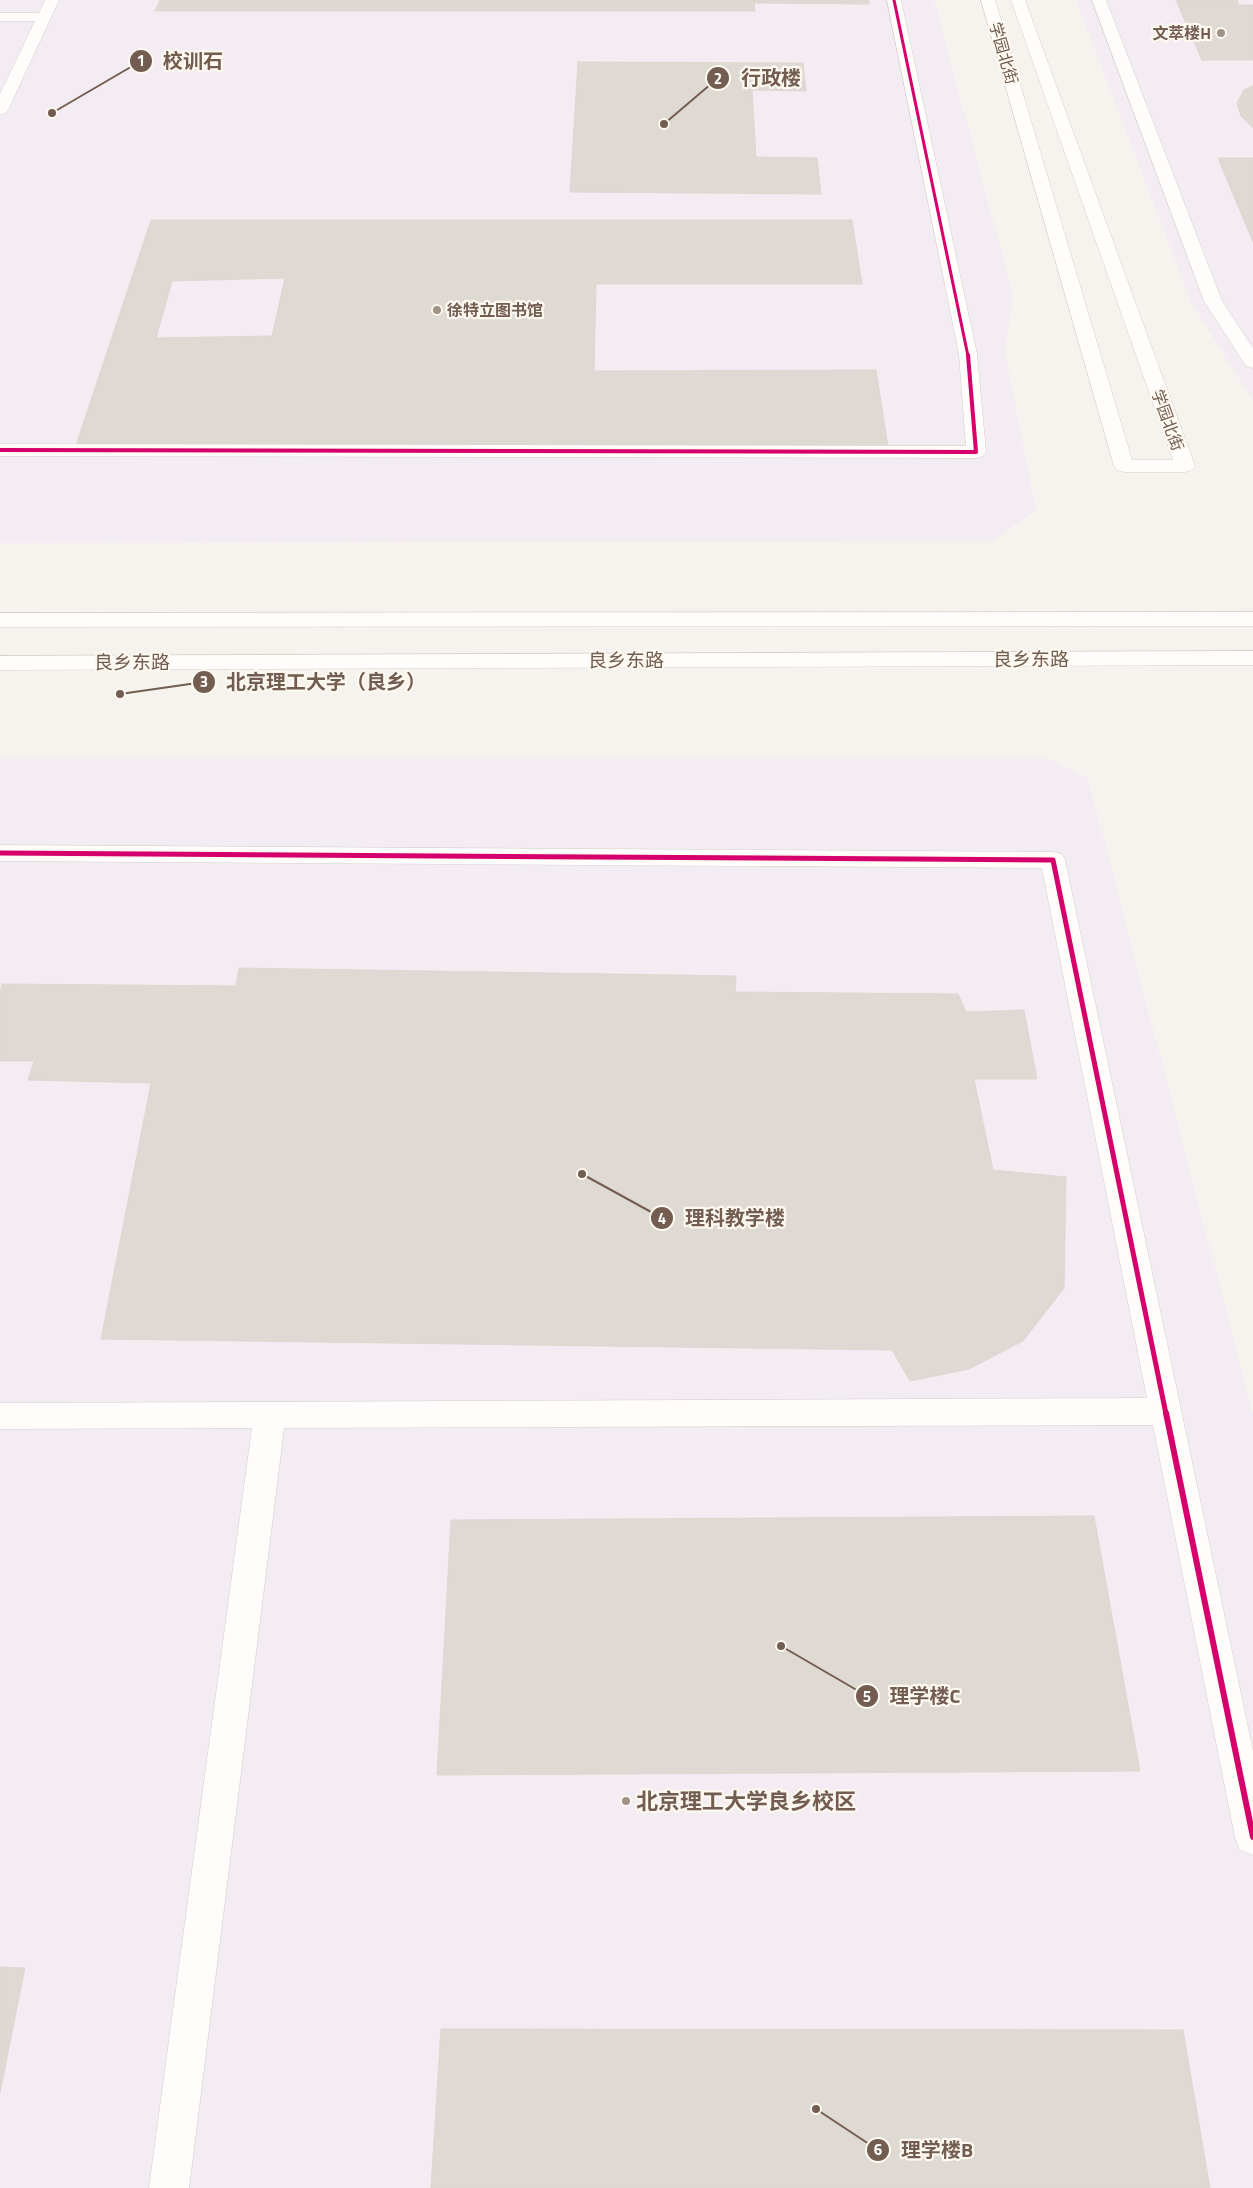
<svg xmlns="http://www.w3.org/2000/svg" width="1253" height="2188" font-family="'Titillium Web','Noto Sans SC',sans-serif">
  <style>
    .education { fill: #f3ecf3 }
    .building { fill: #dfd9d4; stroke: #ded7d1; fill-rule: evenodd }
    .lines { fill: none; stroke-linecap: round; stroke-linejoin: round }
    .lane-casing { stroke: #d4cfc9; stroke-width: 1 }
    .street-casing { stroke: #d4cfc9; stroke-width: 1 }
    .secondary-casing { stroke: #d4cfc9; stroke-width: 1 }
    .lane { fill: #fefdfc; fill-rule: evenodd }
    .street { fill: #fefdfc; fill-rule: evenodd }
    .secondary { fill: #fefdfc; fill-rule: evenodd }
    .cycleway-far3-casing { stroke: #fdf8f0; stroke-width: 5 }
    .cycleway-far2-casing { stroke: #fdf8f0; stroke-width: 6 }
    .cycleway-far1-casing { stroke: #fdf8f0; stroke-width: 8 }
    .cycleway-casing { stroke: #fdf8f0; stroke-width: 9 }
    .cycleway-far3 { stroke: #d6006c; stroke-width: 3 }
    .cycleway-far2 { stroke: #d6006c; stroke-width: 4 }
    .cycleway-far1 { stroke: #d6006c; stroke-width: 5 }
    .cycleway { stroke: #d6006c; stroke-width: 6 }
    .poi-dot { fill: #a09287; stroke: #fdf8f0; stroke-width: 2 }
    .labels { text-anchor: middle; stroke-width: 4.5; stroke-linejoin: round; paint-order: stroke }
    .far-poi-label { font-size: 16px; font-weight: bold; fill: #725d50; stroke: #fdf8f0; text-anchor: end }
    .far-street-label { font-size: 16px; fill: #725d50; stroke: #fdf8f0 }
    .street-label { font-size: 19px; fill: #725d50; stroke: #fdf8f0 }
    .near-poi-label { font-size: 22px; font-weight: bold; fill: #725d50; stroke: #fdf8f0; text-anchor: start }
    .leader { fill: none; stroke: #725d50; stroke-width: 2 }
    .callout-dot { fill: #725d50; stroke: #fdf8f0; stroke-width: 2 }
    .mark-label { font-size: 15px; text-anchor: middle; font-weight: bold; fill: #fff }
    .callout-label { font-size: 20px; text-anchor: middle; font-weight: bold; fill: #725d50; stroke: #fdf8f0; stroke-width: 4.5; stroke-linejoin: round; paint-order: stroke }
  </style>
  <rect width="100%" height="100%" fill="#f6f3ee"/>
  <path class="education" d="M0,0H934L1013,295L1005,352L1036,510L993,541L0,543Z
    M1076,0H1253V401L1191,302Z
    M0,757H1045L1088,778L1253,1414V2188H0Z"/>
  <path class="building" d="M160,0H754L755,11H155Z
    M754,0H869V4L754,3Z
    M1176,0H1237L1239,5H1253V60H1202Z
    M578,62L803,63L806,91L752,90L756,157L817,158L821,194L570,192Z
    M1253,86V128L1241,116L1237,103L1244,90Z
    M1218,158H1253V242Z
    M151,220H852L862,284H596L594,371L876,370L888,447L75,448ZM285,278L272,336L156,338L172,281Z
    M239,968L736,976L735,992L958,994L966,1012L1024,1010L1037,1079H974L993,1170L1066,1177L1064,1288L1023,1341L969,1369L910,1381L892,1350L101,1339L151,1083L28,1080L34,1061H0V992L2,984L236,986Z
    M1094,1516L1140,1771L437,1775L451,1520Z
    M0,1967L25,1968L0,2093Z
    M441,2029L1183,2030L1210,2188H431Z"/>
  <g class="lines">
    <g class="lane-casing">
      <path id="lane" d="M981,0H995L1132,460H1173L1011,0H1025L1195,466L1192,470L1185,472H1124L1117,470L1114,466Z"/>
    </g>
    <g class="street-casing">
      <path id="street" d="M45,0H59L8,110L6,113L0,115V94L35,21H0V13H39Z
        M887,0H901L977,354L986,452L983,456L976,458L0,456V444L966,446L959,354Z
        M1092,0H1106L1222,301L1253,348V368L1246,366L1204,301Z
        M0,845L1053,852L1062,854L1065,860L1253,1751V1855L1240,1850L1235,1837L1153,1425L284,1428L189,2188H149L252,1428L0,1429V1403L1147,1398L1042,868L0,861Z"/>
    </g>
    <g class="secondary-casing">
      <path id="secondary" d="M1253,612V626L0,627V613Z
        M1253,651V665L0,670V656Z"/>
    </g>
    <use href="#lane" class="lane"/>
    <use href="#street" class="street"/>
    <use href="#secondary" class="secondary"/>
    <g class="cycleway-far3-casing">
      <path id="cycleway-far3" d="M894,0L968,356"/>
    </g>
    <g class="cycleway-far2-casing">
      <path id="cycleway-far2" d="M0,450L976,452L968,355"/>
    </g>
    <g class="cycleway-far1-casing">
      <path id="cycleway-far1" d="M0,853L1053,860L1166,1414"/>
    </g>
    <g class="cycleway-casing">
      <path id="cycleway" d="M1166,1413L1253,1837"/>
    </g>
    <use href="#cycleway-far3" class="cycleway-far3"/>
    <use href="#cycleway-far2" class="cycleway-far2"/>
    <use href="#cycleway-far1" class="cycleway-far1"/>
    <use href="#cycleway" class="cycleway"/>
  </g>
  <g class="poi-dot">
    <circle cx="1221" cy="33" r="5"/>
    <circle cx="437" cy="310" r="5"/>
    <circle cx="626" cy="1801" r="5"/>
  </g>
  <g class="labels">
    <g class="far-poi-label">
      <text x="1211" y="39">文萃楼H</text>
      <text x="447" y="316" text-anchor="start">徐特立图书馆</text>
    </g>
    <g class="far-street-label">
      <text transform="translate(1004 53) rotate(74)" y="6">学园北街</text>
      <text transform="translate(1168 420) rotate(70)" y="6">学园北街</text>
    </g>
    <g class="street-label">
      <text x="1031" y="666">良乡东路</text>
      <text x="626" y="667">良乡东路</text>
      <text x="132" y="669">良乡东路</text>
    </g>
    <g class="near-poi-label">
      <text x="636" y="1809">北京理工大学良乡校区</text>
    </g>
  </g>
  <path class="leader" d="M52 113L141 61M664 124L718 78M120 694L204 682M582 1174L662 1218M781 1646L867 1696M816 2109L878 2150"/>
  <g class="callout-dot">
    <circle cx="52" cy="113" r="5"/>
    <circle cx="664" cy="124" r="5"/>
    <circle cx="120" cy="694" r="5"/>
    <circle cx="582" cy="1174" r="5"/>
    <circle cx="781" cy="1646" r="5"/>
    <circle cx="816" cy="2109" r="5"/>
    <circle cx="141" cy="61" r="12"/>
    <circle cx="718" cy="78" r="12"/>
    <circle cx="204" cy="682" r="12"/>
    <circle cx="662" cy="1218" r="12"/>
    <circle cx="867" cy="1696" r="12"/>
    <circle cx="878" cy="2150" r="12"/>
  </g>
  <g class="mark-label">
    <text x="141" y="66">1</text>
    <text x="718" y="84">2</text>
    <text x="204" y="687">3</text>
    <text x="662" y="1224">4</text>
    <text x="867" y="1702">5</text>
    <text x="878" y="2155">6</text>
  </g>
  <g class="callout-label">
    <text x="193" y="68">校训石</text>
    <text x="771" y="85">行政楼</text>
    <text x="326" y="689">北京理工大学（良乡）</text>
    <text x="735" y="1225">理科教学楼</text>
    <text x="925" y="1703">理学楼C</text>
    <text x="937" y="2157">理学楼B</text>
  </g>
</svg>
